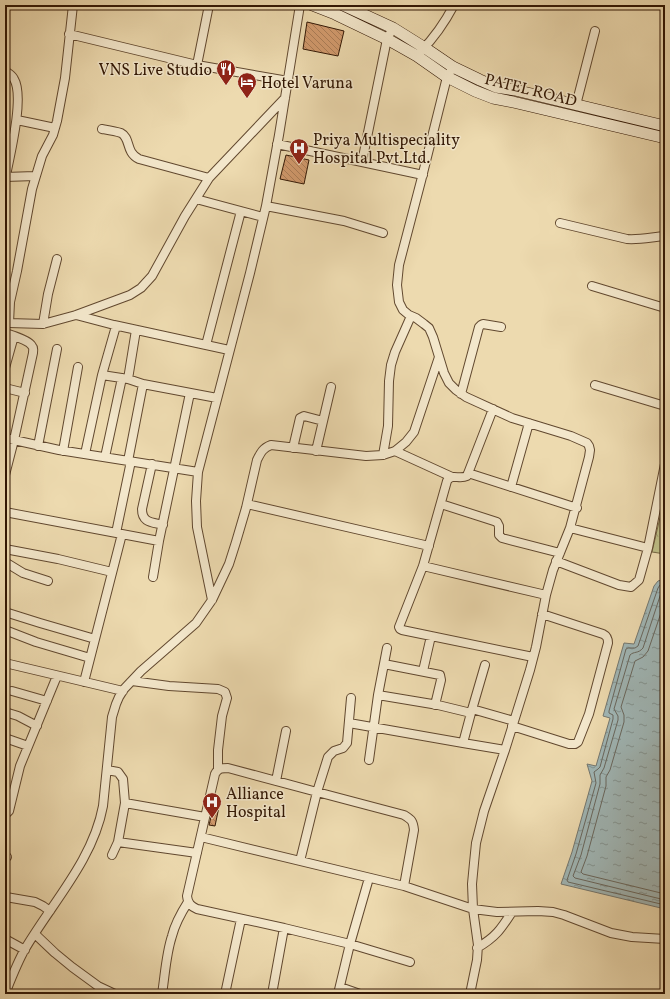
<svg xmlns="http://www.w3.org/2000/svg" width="670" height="999" font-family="Vollkorn,serif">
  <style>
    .park { fill: url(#park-crowns); stroke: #786a46 }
    .water { fill: url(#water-ripples); stroke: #74776f }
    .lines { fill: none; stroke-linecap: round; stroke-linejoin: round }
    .shore { stroke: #69675e; stroke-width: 1 }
    .building { fill: url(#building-back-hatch); stroke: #321704 }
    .street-casing { stroke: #61482f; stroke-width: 10 }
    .secondary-casing { stroke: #321704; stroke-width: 12 }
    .street { stroke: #f3e7cb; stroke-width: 8 }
    .secondary { stroke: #f3e7cb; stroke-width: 11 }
    .labels { text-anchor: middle; stroke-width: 3; stroke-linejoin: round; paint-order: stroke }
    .poi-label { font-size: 16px; fill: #321704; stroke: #f3e7cb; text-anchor: start }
    .street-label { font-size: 16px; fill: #321704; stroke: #f3e7cb }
  </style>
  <defs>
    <pattern id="park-crowns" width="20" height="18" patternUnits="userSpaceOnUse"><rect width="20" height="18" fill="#bebe87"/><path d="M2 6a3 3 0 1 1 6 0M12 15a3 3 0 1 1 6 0" fill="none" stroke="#a4a373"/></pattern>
    <pattern id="water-ripples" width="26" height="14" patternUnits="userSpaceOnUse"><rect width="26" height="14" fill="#a0b7b7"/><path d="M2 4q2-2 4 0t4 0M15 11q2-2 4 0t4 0" fill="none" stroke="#839493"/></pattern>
    <pattern id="building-back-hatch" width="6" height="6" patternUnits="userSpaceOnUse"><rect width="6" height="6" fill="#d29a6d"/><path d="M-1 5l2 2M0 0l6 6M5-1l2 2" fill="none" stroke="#ab7d57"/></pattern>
  </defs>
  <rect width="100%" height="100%" fill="#eddaaf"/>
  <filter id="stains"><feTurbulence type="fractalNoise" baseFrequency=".005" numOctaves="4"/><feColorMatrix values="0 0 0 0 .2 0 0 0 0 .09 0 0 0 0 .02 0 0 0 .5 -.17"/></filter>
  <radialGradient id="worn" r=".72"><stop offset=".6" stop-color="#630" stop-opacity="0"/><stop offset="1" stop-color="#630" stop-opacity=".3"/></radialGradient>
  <path class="park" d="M665,496V554L652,552Z"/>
  <path class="water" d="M664,579H665V909L561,884L572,852L592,781L587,764L596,766L610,718L603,716L624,643L634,644L654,586L658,581Z"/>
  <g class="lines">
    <path class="shore" d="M665,583L660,585L658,588L638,646L635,648H628L626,649L609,711V713L613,715V719L600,767L598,769L594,772L596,783L576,854L567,880L568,882L665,905
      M665,588L662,590L643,648C638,654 634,651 630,655L614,709L618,716V720L604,768L600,775V784L581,855L573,876L575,878L665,900
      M665,601L648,651L643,657L635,661L621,707L624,715V722L610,770L606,777V786L587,856L581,872L583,874L665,894"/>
  </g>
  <path class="building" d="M307,22L344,31L338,56L303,49Z
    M286,155L309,160L304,184L280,179Z
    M215,801L220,802L215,826L209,825Z"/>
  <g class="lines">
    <g class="street-casing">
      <path id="street" d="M69,34L197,65L288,81
        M421,51C435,37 445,22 454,5
        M197,65L209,5
        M453,67L447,77L421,181L399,265L397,285L399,302L403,310L409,315L416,318L424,324L429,328L433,337L444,373L449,383L456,390L466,397L512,418L571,436L587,443L589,446L590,450L589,457L570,528L553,570L546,595L536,647L530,670L505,750L484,811L476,843L474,863L472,884L473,909L478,945L477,960L470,994
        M5,71C8,73 12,75 14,79C25,97 9,159 5,180
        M576,105L595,31
        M17,120L55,128
        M102,129C108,130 115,131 121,133C131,138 125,152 139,159L209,178
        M277,144L362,162L387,39L393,28
        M362,162L423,175
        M5,177L35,176
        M196,199L263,217
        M266,206L344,221L383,233
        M560,223L627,239C640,240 652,237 665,236
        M592,286L665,308
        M76,315L114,325L229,350
        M5,323H9L10,302L17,271L32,189L42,156L53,135L57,121L65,78L73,5
        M9,323L43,324L76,315L130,295L141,288L152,276L185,216L209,178L285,98
        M43,324L48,294L57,259
        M5,333C11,335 29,340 32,346C34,348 33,350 33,353L14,440L5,475
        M206,345L241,211
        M5,368L14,336
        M102,375L128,379L143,384L217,398
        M128,379L136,330
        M595,385L665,406
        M5,388L25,393
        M461,394L479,327L481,325L483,324L501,327
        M493,409L467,476C459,480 452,473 447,481L423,566L399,627L400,629L402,630L533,657
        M5,438L59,450L198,472
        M38,446L57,349
        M293,448L300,418L304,416L323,421
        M63,451L78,367
        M316,451L331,387
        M395,451L452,477
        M85,454L102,375L116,326
        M383,455L388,426L389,381L391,365L395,352L411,316
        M105,457L122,378
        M128,461L143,384
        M152,464L142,509C142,523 152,522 163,525
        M468,473L577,508
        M511,487L529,423
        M247,504L429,546
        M441,504L497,522L499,526V535L502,538L560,553
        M5,512L159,541
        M570,528L648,548
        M116,533L131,461
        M5,549L58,559L112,572
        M556,561L619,585L631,587L639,580L648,548L665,464
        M5,562L23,573L48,581
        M423,566L546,595
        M153,577L159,541L190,393
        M212,600L197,527L196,501L198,472L250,273L266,206L279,135L300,5
        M5,612L40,623L95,639
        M5,630L36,642L90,658
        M5,663L123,691
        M384,664L440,675L441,680L435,705
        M423,671L431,636
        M132,681L169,686L218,689L225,692L227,698L222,716L218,750V770
        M84,682L122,534
        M12,691L47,701
        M378,695L438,705L471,713
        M472,709L514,721
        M5,712L18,716L37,726
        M349,723L463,743L505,750
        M512,726L569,744H575L578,742L589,714L608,643C608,638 607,636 603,634L542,614
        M5,738L28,746
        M463,743L471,713L485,665
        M369,760L378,695L387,648
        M107,770L118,772L123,779L125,803L118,842L112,855
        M276,781L286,731
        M125,803L205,817
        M5,813H7L9,811L20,766L57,676
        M201,837L404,886L473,909L497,912L538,911L553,912L564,915L611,933L632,937L665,939
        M118,842L197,853
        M5,856L7,857
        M300,861L317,792L328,757L334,751L343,748L347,743L351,698
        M404,886L414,830C413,821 412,820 404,815L317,792L228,768C222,768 218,768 215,774L187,896C188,904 191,906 197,909L284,928L350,944L410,962
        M6,897L35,902L43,906L50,911
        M35,934L55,953L72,967L98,986L115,994
        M5,939L25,950
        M477,948C496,937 501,929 512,912
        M340,987L360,994
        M5,994C11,979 17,963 25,949C52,903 93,860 103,806L112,717L116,704L119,697L124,689L141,671L164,651L196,623L212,600L229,564L236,542L246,508L257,460C261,452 263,448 271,445L366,456L383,455L395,451L406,442L414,432L439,357
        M162,994C165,975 166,954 172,936C175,924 181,913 188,902
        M225,994L241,919
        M272,994L284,928
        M338,994L350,944L369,878"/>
    </g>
    <g class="secondary-casing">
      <path id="secondary" d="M312,5L335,14L387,39L417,56L447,77L475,91L493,98L513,102L665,138
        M343,5L393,28L425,48L453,67L480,80L496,87L515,90L665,126"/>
    </g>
    <use href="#street" class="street"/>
    <use href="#secondary" class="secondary"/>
  </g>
  <defs>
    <g id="restaurant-pin" transform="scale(1)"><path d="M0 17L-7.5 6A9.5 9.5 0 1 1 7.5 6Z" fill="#8f2418" stroke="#f3e7cb"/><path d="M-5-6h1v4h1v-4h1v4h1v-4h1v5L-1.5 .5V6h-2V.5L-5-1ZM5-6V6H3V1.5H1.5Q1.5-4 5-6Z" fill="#fff"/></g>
    <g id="hotel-pin" transform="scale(1)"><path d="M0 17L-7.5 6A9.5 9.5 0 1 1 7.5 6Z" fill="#8f2418" stroke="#f3e7cb"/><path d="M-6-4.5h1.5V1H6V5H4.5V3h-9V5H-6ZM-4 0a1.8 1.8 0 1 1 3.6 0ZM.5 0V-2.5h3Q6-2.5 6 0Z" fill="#fff"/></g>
    <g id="hospital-pin" transform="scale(1)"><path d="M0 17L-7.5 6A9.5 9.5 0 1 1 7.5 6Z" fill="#8f2418" stroke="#f3e7cb"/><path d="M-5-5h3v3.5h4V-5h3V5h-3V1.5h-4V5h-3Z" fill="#fff"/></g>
  </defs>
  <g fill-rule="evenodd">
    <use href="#restaurant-pin" x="226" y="69"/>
    <use href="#hotel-pin" x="247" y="82"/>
    <use href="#hospital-pin" x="299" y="148"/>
    <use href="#hospital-pin" x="212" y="802"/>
  </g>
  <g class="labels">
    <g class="poi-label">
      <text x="212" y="75" text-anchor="end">VNS Live Studio</text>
      <text x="261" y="88">Hotel Varuna</text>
      <text x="313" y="145">Priya Multispeciality<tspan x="313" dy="18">Hospital Pvt.Ltd.</tspan></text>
      <text x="226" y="799">Alliance<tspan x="226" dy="18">Hospital</tspan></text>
    </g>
    <g class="street-label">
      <text transform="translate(531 89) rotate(14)" y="6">PATEL ROAD</text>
    </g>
  </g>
  <rect width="670" height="999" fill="none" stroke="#eddaaf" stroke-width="20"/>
  <rect x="6" y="6" width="658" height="987" fill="none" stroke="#321704" stroke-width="2"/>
  <rect x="10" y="10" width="650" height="979" fill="none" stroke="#321704"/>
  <rect width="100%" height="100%" filter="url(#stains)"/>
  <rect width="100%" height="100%" fill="url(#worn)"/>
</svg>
